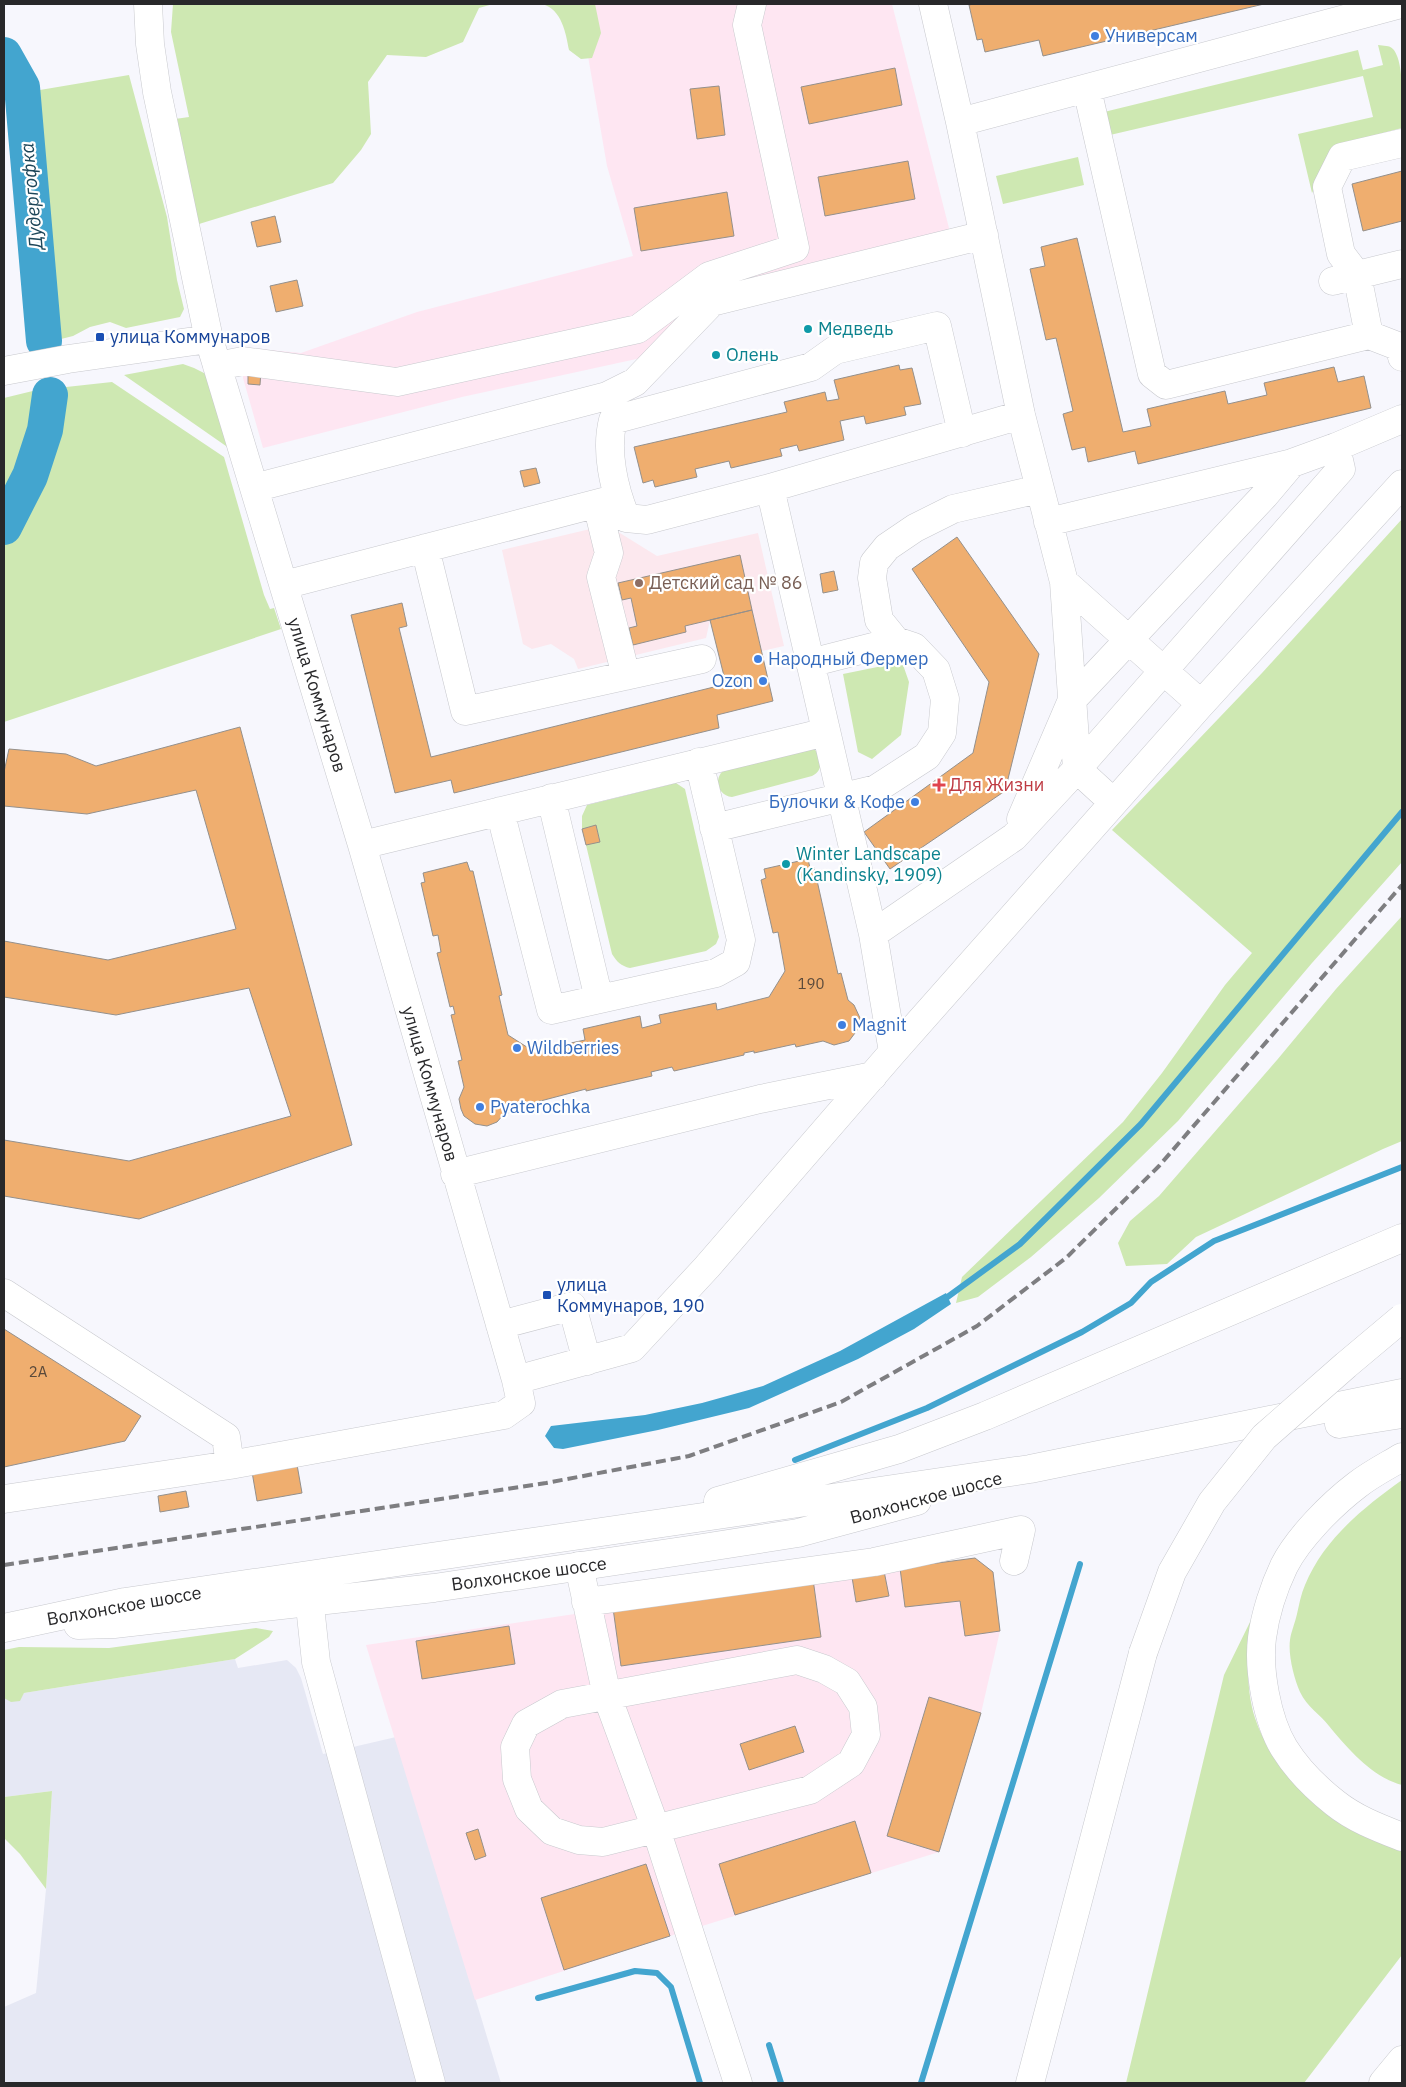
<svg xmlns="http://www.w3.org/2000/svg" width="1406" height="2087" font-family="'IBM Plex Sans',sans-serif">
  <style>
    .built { fill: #e6e8f4 }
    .industrial { fill: #fee6f2 }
    .education { fill: #fce8ee }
    .green { fill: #cee8b2 }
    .water { fill: #43a5cf }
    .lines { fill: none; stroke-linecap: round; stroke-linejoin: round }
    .stream { stroke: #43a5cf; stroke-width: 6 }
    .river { stroke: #43a5cf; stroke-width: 36 }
    .building { fill: #efae6f; stroke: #94908c }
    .minor-casing { stroke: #c8c9ce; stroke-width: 29 }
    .major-casing { stroke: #c8c9ce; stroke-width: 29 }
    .highway-casing { stroke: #c8c9ce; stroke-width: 29 }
    .minor { stroke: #fff; stroke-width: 28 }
    .major { stroke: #fff; stroke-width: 28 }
    .highway { stroke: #fff; stroke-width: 28 }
    .rail { stroke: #7e7e81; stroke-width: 4; stroke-dasharray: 10 5; stroke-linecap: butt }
    .highway-bridge-casing { stroke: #c8c9ce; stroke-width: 29; stroke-linecap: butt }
    .highway-bridge { stroke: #fff; stroke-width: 28 }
    .shop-dot { fill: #3f7fe0; stroke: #fff; stroke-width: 2 }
    .culture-dot { fill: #0f9aa8; stroke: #fff; stroke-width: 2 }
    .transit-dot { fill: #1a4fb4; stroke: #fff; stroke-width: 2 }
    .education-dot { fill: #8d6e63; stroke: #fff; stroke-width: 2 }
    .health-dot { fill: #e0444e; stroke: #fff; stroke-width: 2 }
    .labels { text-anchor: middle; stroke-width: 4.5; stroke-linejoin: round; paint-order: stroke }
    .number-label { font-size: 15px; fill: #5a4a3b }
    .shop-label { font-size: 18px; fill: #366cbe; stroke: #fff; text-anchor: start }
    .culture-label { font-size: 18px; fill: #0d838f; stroke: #fff; text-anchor: start }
    .transit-label { font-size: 18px; fill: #164399; stroke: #fff; text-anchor: start }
    .education-label { font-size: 18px; fill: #785e54; stroke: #fff; text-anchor: start }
    .street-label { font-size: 18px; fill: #28282a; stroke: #fff }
    .health-label { font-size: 18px; fill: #be3a42; stroke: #fff; text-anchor: start }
    .water-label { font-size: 19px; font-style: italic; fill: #1d4659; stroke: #fff }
  </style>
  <rect width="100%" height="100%" fill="#f7f7fd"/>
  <path class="built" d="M235,1659L238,1668L287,1660L296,1668L301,1678L323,1754L396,1737L501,2083H4V2007L36,1993L46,1889L52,1791L4,1797V1698L19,1701L24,1693Z"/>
  <path class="industrial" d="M579,4H892L951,236L704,288L641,358L462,397L263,448L243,378V361L239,347L301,353L417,312L633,256L607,166Z
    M975,1558L993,1572L1000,1631L981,1713L939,1852L670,1936L475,2000L366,1645L588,1612Z"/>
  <path class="education" d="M607,525L657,556L758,533L784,646L762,651L752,610L710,620L706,638L578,669L574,659L551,644L532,649L523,644L502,550Z"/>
  <path class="green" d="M173,4H493L479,8L463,42L426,57L387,55L368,82L371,134L361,150L333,183L199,224L175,119L189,117L171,32Z
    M542,4H595L601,33L592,58L581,59L569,50C566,34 562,9 542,4Z
    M1378,45C1384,46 1389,45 1393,49C1405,62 1402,110 1402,128L1337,145L1312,193L1298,134L1373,117L1363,76L1110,135L1104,112L1358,50L1363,70L1383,65Z
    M129,75L167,217L177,280L184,309L180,317L126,328L110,322L90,327L73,336L49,342L28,92Z
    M1078,157L1084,185L1003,204L996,176Z
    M183,364L194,368L206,374L236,453L124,375Z
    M112,382L224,457L264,595L270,609L274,608L281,629L4,722V546L45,448L57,388Z
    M45,388L39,439L4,519V398Z
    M1402,519V862L1312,963L1178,1121L1099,1198L1031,1257L978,1297L956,1303L962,1277L1123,1122L1162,1073L1225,985L1252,953L1112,830L1262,673Z
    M902,662L909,682L901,735L872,759L858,752L843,674Z
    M810,747L818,752C821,762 823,770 812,776L732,797C717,795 713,778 725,769Z
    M676,783L685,789L719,937L716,944L706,951L630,968C621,966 617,962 612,954L586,845L600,841L596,826L582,829V816L587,805Z
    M1402,916V1141L1383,1149L1196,1237L1167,1264L1126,1266L1118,1243L1130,1221L1159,1196L1277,1060L1336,989Z
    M1402,1480V1785C1372,1777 1348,1749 1329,1726C1320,1714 1307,1707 1300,1692C1294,1678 1288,1655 1290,1640C1291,1632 1295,1623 1297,1614C1299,1605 1301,1594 1305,1585C1324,1539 1363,1508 1402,1480Z
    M1251,1620C1248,1652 1245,1687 1255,1718C1273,1775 1344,1837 1402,1850V1955L1304,2083H1126L1224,1675Z
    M256,1628L273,1631L269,1637L235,1659L24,1693L20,1701L11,1702L4,1698V1650L19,1647L109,1648Z
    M52,1791L46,1889L20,1854L4,1838V1797Z"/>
  <path class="water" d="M946,1293L951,1304L914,1329L858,1359L749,1408L658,1430L563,1449L554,1448L545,1436L551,1426L645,1415L702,1403L763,1386L840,1351Z"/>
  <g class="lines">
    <path class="stream" d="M942,1301L1020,1244L1141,1124L1402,812
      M795,1460L927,1408L1082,1332L1131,1303L1151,1282L1214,1241L1402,1167
      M538,1998L635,1971L657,1973L671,1987L700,2083
      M769,2045L781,2083
      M921,2083L1080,1564"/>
    <path class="river" d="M4,55L22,87L44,341
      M4,527L30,476L45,430L50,395"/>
  </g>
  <path class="building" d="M974,4H1264L1043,56L1039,40L985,52L982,39L977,40L969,5Z
    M895,68L902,105L809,124L801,87Z
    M719,86L725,135L697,139L690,89Z
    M908,161L915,199L825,216L818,177Z
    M1402,171V221L1363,231L1352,184Z
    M727,192L734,236L641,251L634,208Z
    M275,216L281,242L257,247L251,222Z
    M1077,238L1123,432L1151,426L1147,409L1225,391L1228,404L1267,395L1264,383L1334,367L1338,382L1364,376L1371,408L1138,464L1135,451L1088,462L1085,447L1072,450L1063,414L1073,411L1056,338L1046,340L1030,269L1045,266L1041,247Z
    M297,280L303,306L276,312L270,286Z
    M899,365L900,370L912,368L921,404L904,407L906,415L866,424L864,416L840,421L844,440L799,451L797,445L780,449L782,456L731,468L729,461L695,469L697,477L655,487L653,480L643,483L634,447L787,412L784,402L825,392L827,401L839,399L834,380Z
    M248,371H261L260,385L248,384Z
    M536,468L540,483L524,487L520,471Z
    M957,537L1039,654L1005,791L890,869L864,832L973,753L989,682L912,569Z
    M740,555L752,610L685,626L686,632L633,645L629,628L637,626L631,598L622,600L618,583Z
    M834,571L838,590L823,593L820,574Z
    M402,603L407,626L399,628L431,757L726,684L710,620L752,610L773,701L717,715L719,728L454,793L451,780L395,793L351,615Z
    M240,727L352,1145L139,1219L4,1196V1140L129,1161L291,1116L249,988L116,1015L4,997V941L108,960L236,929L196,790L87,814L4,806V772L9,749L66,754L96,766Z
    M596,825L600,842L586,845L582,829Z
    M808,859L810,868L814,867L838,974L841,973L848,1000L854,1005L860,1018L858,1029L849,1041L834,1045L823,1041L796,1047L795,1044L754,1053V1051L744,1053V1055L674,1071L672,1067L651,1072L652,1076L586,1091V1089L529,1104L530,1107L504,1114L497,1122L487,1126L475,1124L464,1116L461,1109L459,1099L464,1087L458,1061L462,1060L451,1015L455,1014L453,1006L450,1007L437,953L441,952L438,935L433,936L421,883L425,882L423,873L467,862L470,871H473L502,995L499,996L508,1035L533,1051L585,1040L583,1029L640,1016L642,1028L661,1023L659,1015L716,1003L717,1010L769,997L785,971L778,932L773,933L761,880L766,878L764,869Z
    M4,1329L141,1416L125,1441L4,1467Z
    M296,1459L302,1493L257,1501L251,1466Z
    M186,1491L189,1507L160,1512L158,1496Z
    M975,1558L993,1572L1000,1631L965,1636L960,1601L905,1607L900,1568Z
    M884,1571L889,1596L856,1602L852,1577Z
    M813,1579L821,1637L621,1666L613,1608Z
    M509,1626L515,1664L422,1679L416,1641Z
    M929,1697L981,1713L939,1852L887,1836Z
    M795,1726L804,1752L749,1770L740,1744Z
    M855,1821L871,1873L735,1915L719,1864Z
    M478,1829L486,1856L475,1860L466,1833Z
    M646,1864L670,1936L564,1970L541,1898Z"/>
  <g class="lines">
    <g class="minor-casing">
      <path id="minor" d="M933,4L960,122L1021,415L1064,582L1077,769L1113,802
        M1087,89L1152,374L1166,385L1369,335L1400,347L1402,357
        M960,122L1401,4
        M1402,143L1342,157L1327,187L1341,254L1357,275L1402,264
        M1333,281L1357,275L1369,335
        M217,366L243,361L397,382L638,329L709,276L795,248L747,25L752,4
        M4,371L68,359L209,339
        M962,433L937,326L835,350L811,367L613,420C605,451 614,489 626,518L647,520L770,488L1021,415
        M254,488L607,396L635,382L712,302L984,235
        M770,488L873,934L893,1052
        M597,504L609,553L601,577L626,676
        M1048,522L1292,463L1336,447L1402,419
        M425,548L465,711L702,659
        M1064,582L1201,704L1402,484
        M284,585L618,498
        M810,663L896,641
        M551,798L599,999
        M500,811L551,1010L716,973L736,962L741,940L699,762
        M1021,819L1072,700L1265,495L1292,463
        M714,828L876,789L927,756L942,733L945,699L936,670L914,647L896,641L879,620L872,578L874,563L887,547L915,528L953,509L1039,489
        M362,845L826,732
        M873,934L1014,837L1077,769L1341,469L1336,447
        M455,1174L760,1099L873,1076
        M4,1293L226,1437L230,1465
        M500,1325L572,1306L587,1361
        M516,1380L632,1348L707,1267L893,1052L1201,704
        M4,1499L230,1465L504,1415L521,1403L516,1380L362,845L209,339L157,92L150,44L148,4
        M579,1566L607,1696L656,1829L738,2083
        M307,1578L316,1662L431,2083
        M586,1602L874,1562L1021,1530L1014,1561
        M797,1660L824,1669L847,1682L863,1707L866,1735L851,1763L810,1790L603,1842L579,1840L552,1831L529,1809L517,1779L515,1747L526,1724L562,1704Z"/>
    </g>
    <g class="major-casing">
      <path id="major" d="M1339,1424L1402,1414
        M1402,1457C1387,1466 1371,1474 1357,1485C1332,1504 1298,1538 1284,1566C1274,1587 1265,1615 1262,1638C1258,1670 1267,1720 1284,1748C1297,1769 1316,1788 1335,1803C1355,1819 1379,1828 1402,1837
        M718,1501L899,1449L985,1416L1402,1238
        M78,1625L114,1624L434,1588L696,1549L798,1533L917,1501
        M4,1628L125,1602L1030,1469L1402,1393"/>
    </g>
    <g class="highway-casing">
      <path id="highway" d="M1030,2083L1143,1653
        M1383,2083L1402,2060"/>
    </g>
    <use href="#minor" class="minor"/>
    <use href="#major" class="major"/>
    <use href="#highway" class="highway"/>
    <path class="rail" d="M4,1565L546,1483L689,1456L841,1402L977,1326L1066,1258L1159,1166L1402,885"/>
    <g class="highway-bridge-casing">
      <path id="highway-bridge" d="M1143,1653L1172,1572L1212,1502L1264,1437L1346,1365L1402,1318"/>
    </g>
    <use href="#highway-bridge" class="highway-bridge"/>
  </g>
  <g class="shop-dot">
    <circle cx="1095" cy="36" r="5"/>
    <circle cx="758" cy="659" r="5"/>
    <circle cx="763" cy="681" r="5"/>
    <circle cx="915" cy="802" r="5"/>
    <circle cx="842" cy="1025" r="5"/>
    <circle cx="517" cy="1048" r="5"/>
    <circle cx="480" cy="1107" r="5"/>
  </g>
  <g class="culture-dot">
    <circle cx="808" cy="329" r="5"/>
    <circle cx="716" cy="355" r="5"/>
    <circle cx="786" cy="864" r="5"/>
  </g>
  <g class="transit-dot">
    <rect x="95" y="332" width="10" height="10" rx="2.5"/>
    <rect x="542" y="1290" width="10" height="10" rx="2.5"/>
  </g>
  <circle class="education-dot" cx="639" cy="583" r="5"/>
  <path class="health-dot" d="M936.5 777.5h5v5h5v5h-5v5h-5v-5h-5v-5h5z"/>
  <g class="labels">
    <g class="number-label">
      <text x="811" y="989">190</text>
      <text x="38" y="1377">2А</text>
    </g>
    <g class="shop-label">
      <text x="1105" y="42">Универсам</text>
      <text x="768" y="665">Народный Фермер</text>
      <text x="753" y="687" text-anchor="end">Ozon</text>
      <text x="905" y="808" text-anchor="end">Булочки &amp; Кофе</text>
      <text x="852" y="1031">Magnit</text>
      <text x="527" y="1054">Wildberries</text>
      <text x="490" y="1113">Pyaterochka</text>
    </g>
    <g class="culture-label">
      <text x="818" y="335">Медведь</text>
      <text x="726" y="361">Олень</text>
      <text x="796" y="860">Winter Landscape<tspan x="796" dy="21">(Kandinsky, 1909)</tspan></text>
    </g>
    <g class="transit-label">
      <text x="110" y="343">улица Коммунаров</text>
      <text x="557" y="1291">улица<tspan x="557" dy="21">Коммунаров, 190</tspan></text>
    </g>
    <g class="education-label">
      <text x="649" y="589">Детский сад № 86</text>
    </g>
    <g class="street-label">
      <text transform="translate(317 695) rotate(73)" y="6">улица Коммунаров</text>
      <text transform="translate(430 1084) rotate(74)" y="6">улица Коммунаров</text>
      <text transform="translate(926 1498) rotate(-15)" y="6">Волхонское шоссе</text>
      <text transform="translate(529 1574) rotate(-8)" y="6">Волхонское шоссе</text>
      <text transform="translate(124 1606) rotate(-10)" y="6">Волхонское шоссе</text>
    </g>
    <g class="health-label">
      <text x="949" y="791">Для Жизни</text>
    </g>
    <g class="water-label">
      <text transform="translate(31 196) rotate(-95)" y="7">Дудергофка</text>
    </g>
  </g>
  <rect width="1406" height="2087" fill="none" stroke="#28282a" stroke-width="10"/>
</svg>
